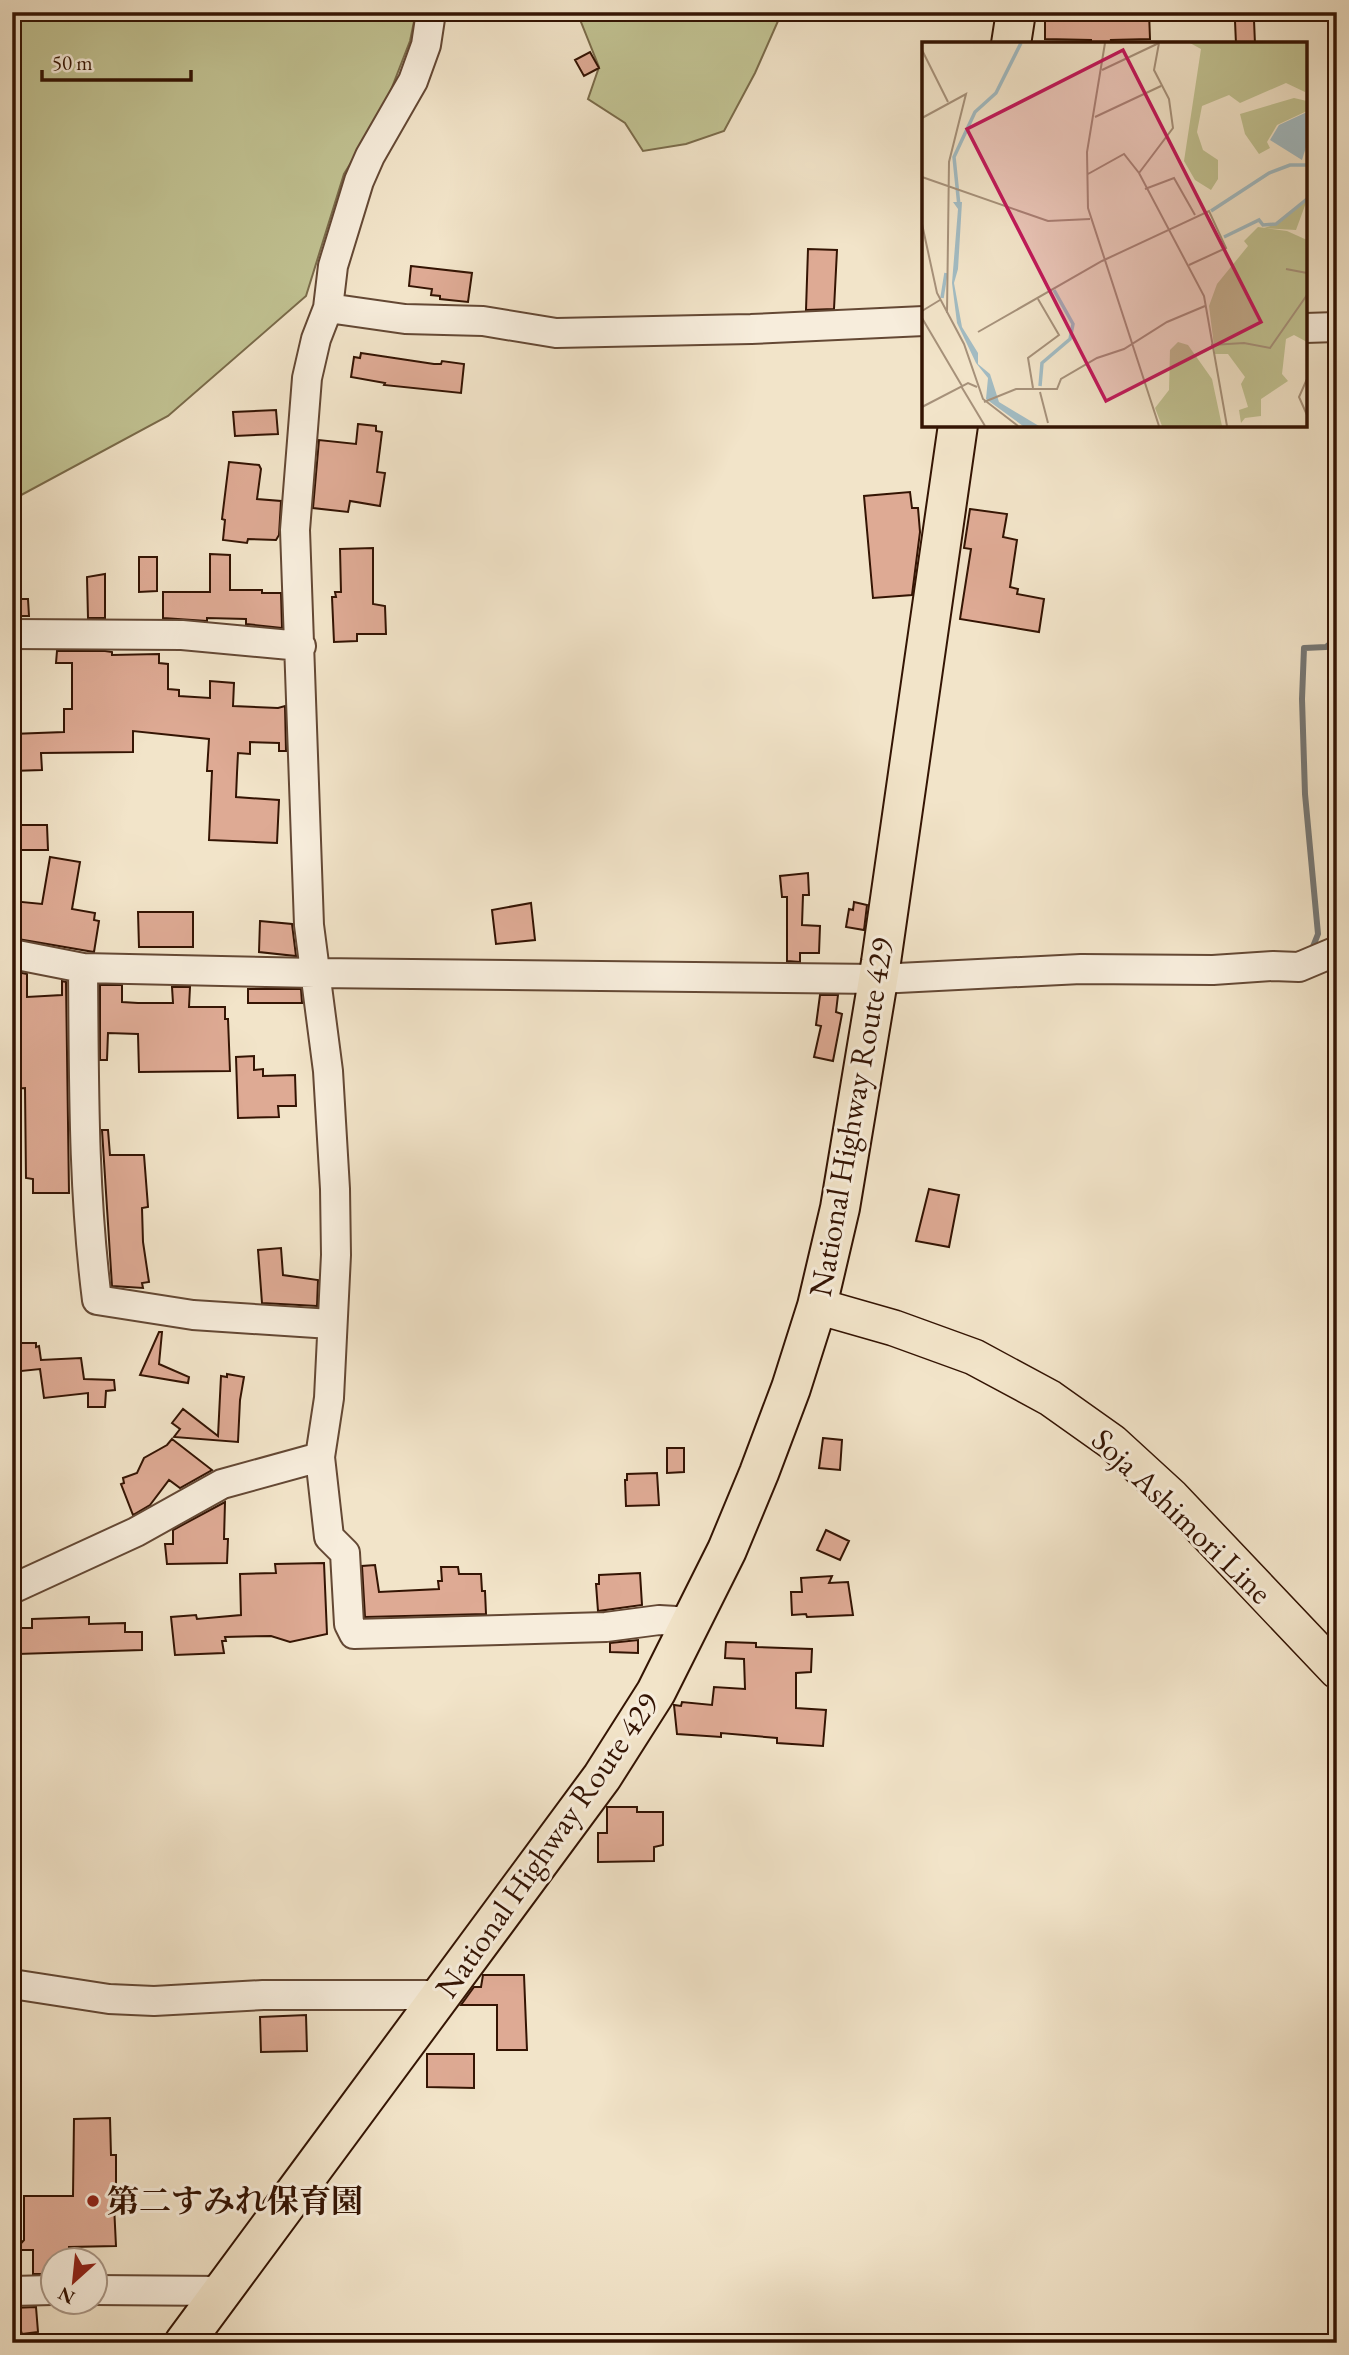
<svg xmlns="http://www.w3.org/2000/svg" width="1349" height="2355" font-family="'EB Garamond','Noto Serif JP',serif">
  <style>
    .green { fill: #c1c292; stroke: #7a6b4a; stroke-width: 2 }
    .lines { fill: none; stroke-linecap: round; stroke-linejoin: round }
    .stream { stroke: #767876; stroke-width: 6 }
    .building { fill: #deaa94; stroke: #341403; stroke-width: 2 }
    .minor-casing { stroke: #644834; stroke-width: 32 }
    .major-casing { stroke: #341403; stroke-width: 38 }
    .highway-casing { stroke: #341403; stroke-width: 42 }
    .minor { stroke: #f7eddc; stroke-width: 28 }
    .major { stroke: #f2e4c9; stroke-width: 35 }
    .highway { stroke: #f2e4c9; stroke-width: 38 }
    .poi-dot { fill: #8f2418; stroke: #f7eddc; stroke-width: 2.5 }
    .labels { text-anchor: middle; stroke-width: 6; stroke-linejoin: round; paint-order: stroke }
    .street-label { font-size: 32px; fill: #341403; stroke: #f7eddc }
    .poi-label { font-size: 32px; font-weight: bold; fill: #341403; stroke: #f7eddc; text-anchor: start }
    .inset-river { fill: none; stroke: #a2bbc2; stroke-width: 3.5 }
    .inset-road { fill: none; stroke: #a6917a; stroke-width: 2 }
    .view { fill: #c2185b; fill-opacity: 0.15; stroke: #c2185b; stroke-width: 3.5 }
    .inset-edge { fill: none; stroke: #341403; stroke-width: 3.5 }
  </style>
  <rect width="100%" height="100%" fill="#f2e4c9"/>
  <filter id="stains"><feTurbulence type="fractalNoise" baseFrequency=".00286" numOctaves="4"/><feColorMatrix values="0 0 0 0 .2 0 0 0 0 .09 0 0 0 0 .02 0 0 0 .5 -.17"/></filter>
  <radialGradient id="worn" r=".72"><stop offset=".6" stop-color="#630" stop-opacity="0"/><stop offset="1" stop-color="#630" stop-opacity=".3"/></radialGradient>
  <path class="green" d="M12,12H416L410,41L382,113L344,174L306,296L168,416L12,500Z
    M577,12H782L755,73L724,131L686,144L643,151L625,123L588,99L599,67Z"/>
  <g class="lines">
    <path class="stream" d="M1312,949L1318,934L1305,794L1302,699L1304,648L1326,647L1337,638"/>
  </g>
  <path class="building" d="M1045,12H1149L1150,39L1111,40L1112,44H1091V40L1045,39Z
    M1254,20L1255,44H1236L1235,21Z
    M590,52L599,68L584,76L575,60Z
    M808,249L837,250L834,309L806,310Z
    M411,266L472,273L468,302L440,299V296L431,295L432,289L409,286Z
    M361,353L434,364H441L442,361L464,364L461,393L384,385L385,383L351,377L354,357L360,358Z
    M276,410L278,434L235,436L233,412Z
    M358,424L376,426V431L382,432L377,472L385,473L380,506L350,501L348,512L313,508L319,440L356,444Z
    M229,462L259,465L261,469L257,499L281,501L279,535L276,540L248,539L247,543L223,540L225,520L222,519Z
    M910,492L912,508H918L920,532L912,595L873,598L864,496Z
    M970,509L1007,514L1003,537L1017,540L1010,587L1018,589L1017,594L1044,599L1039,632L960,619L971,549L964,548Z
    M373,548V604L385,606L386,634H357V641L334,642L332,597H336L335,592H341L340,549Z
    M210,554L230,555V590H262V593H281L282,628L246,624V619L207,618V621L163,618V592H210Z
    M139,557H157V591L139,592Z
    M105,574V618H88L87,577Z
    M12,599H28L29,616H12Z
    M57,651H105L112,652V655L159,654V663L168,664V689L179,690V696L210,698V681L234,683L233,706L278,708L285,706L286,751H279V743L250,742V754L238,753L237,773L236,797L279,800L277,843L209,840L212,771H207L209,739L133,731V752L41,753L42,770L12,771V734L64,732V709H72V663H56Z
    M12,825H47L48,850H12Z
    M50,857L80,862L72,909L95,913L94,920L99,921L94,952L12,938V901L42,904Z
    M808,873L809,895H803L802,925L820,926L819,953H800V962L787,961V897H782L780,876Z
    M854,902L867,905L864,930L846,927L849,909L853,910Z
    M531,903L535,940L496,944L492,910Z
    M138,912H193V947H139Z
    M260,921L292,924L296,956L259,952Z
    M12,971L27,974V997L62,995V981L66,982L69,1193H33V1179L26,1178L25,1088L12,1089Z
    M100,985H122V1002L138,1003H173L172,987H190L189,1007H225V1019H228L230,1071L139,1072L138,1034L108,1033L107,1060H100Z
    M248,989H301L302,1003H248Z
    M820,995H838L836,1012L842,1014L833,1061L814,1057L821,1026L816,1025Z
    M254,1056V1070L263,1069V1076L295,1075L296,1106H278L279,1117L238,1118L236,1057Z
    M102,1130H108L110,1155H144L148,1207L142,1208L143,1242L149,1282L142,1283L143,1288L112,1286Z
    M929,1189L959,1195L949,1247L916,1241Z
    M281,1248L283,1275L318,1280L317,1306L262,1303L258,1250Z
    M159,1332H162L159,1364L189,1377L188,1383L140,1375Z
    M19,1343H36V1347L39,1346L41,1360L81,1358L84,1379L114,1380L115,1390L106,1391L105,1407H88V1393L44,1398L40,1369L12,1372V1346H19Z
    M227,1374L244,1377L240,1400L238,1442L174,1437L180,1429L172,1423L183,1409L218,1436L221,1376L227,1377Z
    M823,1438L842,1440L840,1470L819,1468Z
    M172,1439L212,1470L180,1488L169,1480L150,1505L133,1515L121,1484L124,1483L123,1478L137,1473L144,1458L167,1445Z
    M667,1448H684V1472L667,1473Z
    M657,1473L659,1505L626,1506L625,1480H627V1474Z
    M225,1502L224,1539H228L227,1563L167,1564L165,1544H173V1530Z
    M826,1530L849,1541L840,1560L817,1550Z
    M324,1563L327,1634L290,1642L271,1636L225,1637L226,1641H222L224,1653L175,1655L171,1617L196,1615L197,1619L241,1615L240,1574L276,1573L275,1564Z
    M375,1565L379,1592L439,1589L438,1581H442L441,1567H458L459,1574H481L482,1591H485L486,1614L365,1617L362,1566Z
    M640,1573L642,1605L598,1611L596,1584H599V1575Z
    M832,1576L829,1583L848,1582L853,1615L807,1617L806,1614L792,1615L791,1592H802L801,1578Z
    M89,1617V1624L125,1623V1632H142V1650L18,1654L17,1628H32V1619Z
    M638,1640V1653L610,1652V1643Z
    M726,1642L756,1643V1647L812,1649L811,1672L796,1673V1708L826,1710L823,1746L777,1743V1738L721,1733V1737L677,1734L674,1705L681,1706L682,1702L712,1705L714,1687L745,1689L744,1659L725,1658Z
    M607,1807H637V1812H663V1845L654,1847V1861L598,1862V1833H607Z
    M483,1975H524L527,2050H497V2005H461L474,1987H481Z
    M306,2015L307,2051L261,2052L260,2017Z
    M427,2054H474V2088L427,2087Z
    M110,2118L111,2155H116V2186L113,2185L116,2246L69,2247V2260H52V2274H33V2250H15L24,2240V2196H73L74,2119Z
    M36,2307L38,2332L22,2334L21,2331L12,2332V2308Z"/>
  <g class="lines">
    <g class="minor-casing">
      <path id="minor" d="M431,12L426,45L413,81L370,156L359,181L333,266L328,308L316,339L307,378L295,530L309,925L328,1071L335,1189L336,1255L329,1398L320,1457L329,1537L345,1553L349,1624L354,1634L606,1627L659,1620L693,1622
        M328,308L405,319L483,321L556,333L751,329L924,321
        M1305,328L1337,327
        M12,634L182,635L301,646
        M12,954L83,968L315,973L878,979L1081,969L1213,970L1273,966L1299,967L1337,951
        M83,968C84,1079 83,1190 97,1300L193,1315L331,1324
        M12,1589L136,1532L222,1484L320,1457
        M12,1984L109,1999L154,2001L263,1995H442
        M94,2290L223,2291
        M12,2291L52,2290"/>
    </g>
    <g class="major-casing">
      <path id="major" d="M817,1306L894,1328L974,1357L1050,1398L1112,1442L1172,1497L1337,1671"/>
    </g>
    <g class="highway-casing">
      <path id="highway" d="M1011,44L1016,12
        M184,2343L602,1777L656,1692L727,1550L759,1473L791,1388L817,1306L840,1208L881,962L958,425"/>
    </g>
    <use href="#minor" class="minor"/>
    <use href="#major" class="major"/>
    <use href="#highway" class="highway"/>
  </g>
  <circle class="poi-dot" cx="93" cy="2201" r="7"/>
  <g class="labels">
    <g class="street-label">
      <text transform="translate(851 1117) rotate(-80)" y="11">National Highway Route 429</text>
      <text transform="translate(1182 1516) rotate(44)" y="11">Soja Ashimori Line</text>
      <text transform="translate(547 1845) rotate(-55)" y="11">National Highway Route 429</text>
    </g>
    <g class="poi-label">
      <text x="107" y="2212">第二すみれ保育園</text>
    </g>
  </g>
  <g transform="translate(922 42)">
    <rect width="385" height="385" fill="#f2e4c9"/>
    <path d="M268,1H385L383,50L364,41L318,61L307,53L280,64L275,90L281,108L296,118V137L289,148L273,138L262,119L279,7ZM372,56L385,59V69L355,83L345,100L348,106L337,112L323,92L318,72ZM385,158L374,188L342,186L355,182ZM336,185L365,189L385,198V300L372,293L364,297L360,332L366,339L339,357V374L323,376L319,381L317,368L326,365L319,342L323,335L306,312H293L287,264L295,242L326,204L322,199ZM256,300L266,303L290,337L300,384H240L233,366L247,348L248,308Z" fill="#c1c292"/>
    <path d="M385,70V102L380,118L348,98L357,83ZM31,160H40L36,227L32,241L40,285L56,311V322L68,332L77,360L117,384H101L64,357L66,336L54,321L35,281L30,241L36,167Z" fill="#a2bbc2"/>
    <path class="inset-river" d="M37,164L32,115L53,70L74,51L99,1M289,169L347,131L368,123H385M302,195L337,178L341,183L354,182L385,157M20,256L24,231M118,344L120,321L148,297L151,282L132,248"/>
    <path class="inset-road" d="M183,1L165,110L166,166L237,384M0,8L26,60M180,28L237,1M173,75L239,44M0,76L44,52L27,120L25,271M217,131L251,86L247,57L232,28L237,1M166,132L202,112L217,131L282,254L305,384M0,135L126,179L168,177M223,147L252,136L273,173M0,182L15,251L42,302L61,357L96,384M364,227L385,231M0,269L18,258M0,276L40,344M56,290L180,219L287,169L304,206L267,223M289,303L322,301L348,306L385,253M385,337L377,355L385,373M39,344L63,384M111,346L106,316L137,293L116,257M118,350L126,381M62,360L94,347H135L139,337L175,316L202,307L245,280L283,264M0,365L46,341L55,345"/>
    <path class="view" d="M201,8L339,280L184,359L45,87Z"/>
    <rect width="385" height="385" class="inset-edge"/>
  </g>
  <rect width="1349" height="2355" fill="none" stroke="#f2e4c9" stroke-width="42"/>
  <rect x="14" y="14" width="1321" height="2327" fill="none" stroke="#341403" stroke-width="3.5"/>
  <rect x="21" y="21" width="1307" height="2313" fill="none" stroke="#341403" stroke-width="2"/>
  <g transform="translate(74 2281) rotate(207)"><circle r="33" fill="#f7eddc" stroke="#a99685" stroke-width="2"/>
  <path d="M0-5L12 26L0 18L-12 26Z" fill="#8f2418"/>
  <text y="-10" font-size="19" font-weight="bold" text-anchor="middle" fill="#341403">N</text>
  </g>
  <path d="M42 70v10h149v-10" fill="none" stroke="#341403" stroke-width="3.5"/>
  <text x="52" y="70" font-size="21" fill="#341403" stroke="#f7eddc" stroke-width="5" paint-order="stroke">50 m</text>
  <rect width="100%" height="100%" filter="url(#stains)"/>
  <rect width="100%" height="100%" fill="url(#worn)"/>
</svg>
